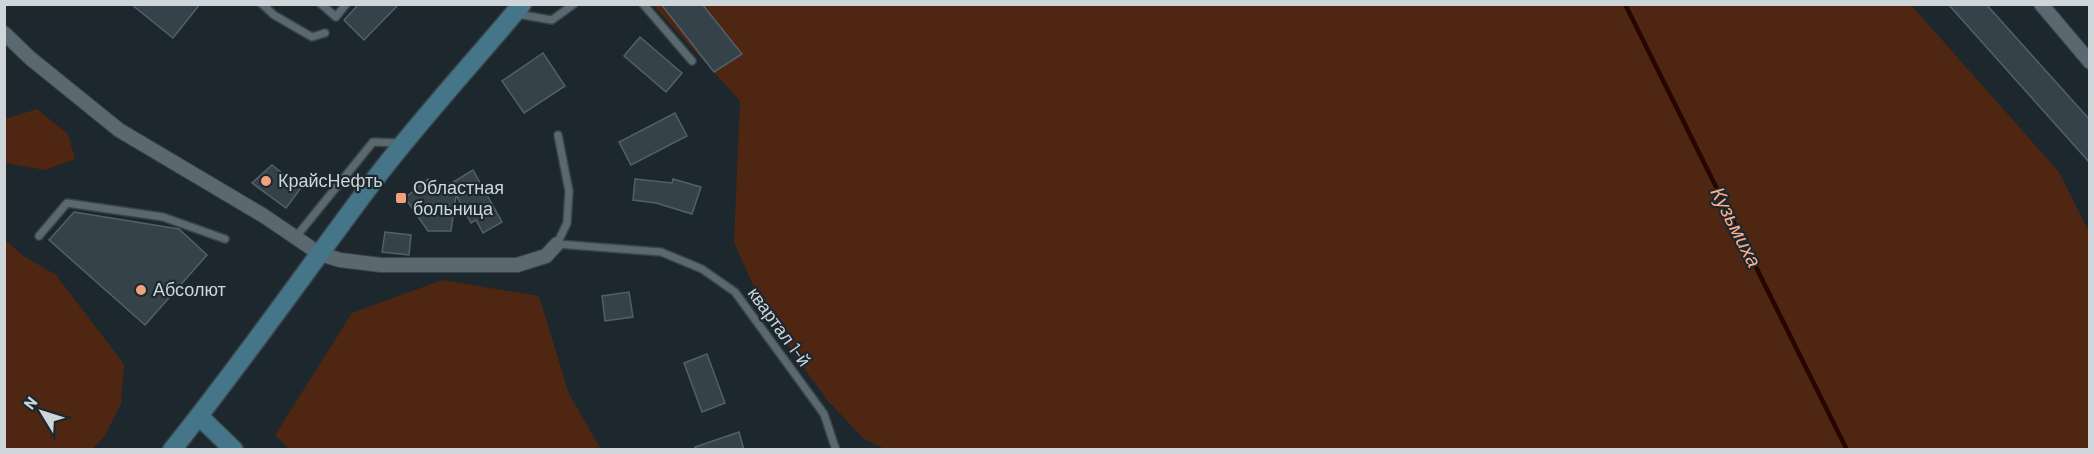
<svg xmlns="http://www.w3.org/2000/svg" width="2094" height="454" font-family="Barlow,sans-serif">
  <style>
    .green { fill: #4e2611 }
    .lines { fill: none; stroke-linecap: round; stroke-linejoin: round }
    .stream { stroke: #270600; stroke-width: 4.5 }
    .building { fill: #364249; stroke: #536068; stroke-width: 1.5 }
    .lane-casing { stroke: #3a4449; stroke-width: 10 }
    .street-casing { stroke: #3a4449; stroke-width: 16 }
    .secondary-casing { stroke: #3a4449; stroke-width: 21 }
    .lane { stroke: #5a686f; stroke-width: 7 }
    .street { stroke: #5a686f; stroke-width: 14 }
    .secondary { stroke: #457588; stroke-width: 18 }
    .poi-dot { fill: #f1a17c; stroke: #1c282e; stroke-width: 2 }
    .labels { text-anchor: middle; stroke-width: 4.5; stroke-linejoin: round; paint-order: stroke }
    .poi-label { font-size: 18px; fill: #ced6da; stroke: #1c282e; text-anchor: start }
    .street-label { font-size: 18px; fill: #ced6da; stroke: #1c282e }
    .water-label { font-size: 20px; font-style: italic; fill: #ffad88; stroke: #1c282e }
  </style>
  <rect width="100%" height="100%" fill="#1c282e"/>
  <path class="green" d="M653,5H1911L2059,172L2089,232V449H885L864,439L828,401L768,319L734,242L740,101Z
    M37,109L68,134L75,159L45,170L5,163V119Z
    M4,239L22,255L56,275L124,364L121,404L104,437L92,449H5Z
    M442,280L539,296L569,394L601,449L290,450L275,435L352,313Z"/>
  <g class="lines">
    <path class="stream" d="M1625,4L1847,450"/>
  </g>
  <path class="building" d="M131,4H200L173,38Z
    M359,4H399L364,40L344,20Z
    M661,4H702L742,54L714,72Z
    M1948,4H1986L2090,120V163Z
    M640,37L682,73L666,92L624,56Z
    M543,53L565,86L524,113L502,81Z
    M675,113L687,136L631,165L619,142Z
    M272,165L301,188L286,208L252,183Z
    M473,170L502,222L483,233L476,220L471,223L456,195L451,231H428L405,198L428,179L437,192Z
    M635,179L672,183L673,179L701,187L692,214L656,203L633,200Z
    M74,212L179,229L207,255L145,325L49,240Z
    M385,232L411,235L409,255L382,252Z
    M629,292L633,317L605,321L602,296Z
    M707,354L725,403L702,412L684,363Z
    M739,432L744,450H695V447Z"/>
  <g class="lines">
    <g class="lane-casing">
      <path id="lane" d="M262,4L274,15L312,37L325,33
        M321,4L336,17L346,4
        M643,4L692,61
        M517,14L552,20L574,4
        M558,135L569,191L567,223L557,244L661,252L702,269L735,292L824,414L836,450
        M39,236L67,203L163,217L225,239
        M295,238L373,142L400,143"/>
    </g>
    <g class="street-casing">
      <path id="street" d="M2041,4L2090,62
        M4,33L30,58L119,130L264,216L320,254L340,260L381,265H517L546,256L557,244"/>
    </g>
    <g class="secondary-casing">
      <path id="secondary" d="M199,416L234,450
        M172,450C242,363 305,272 372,183C419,121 472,64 522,4"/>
    </g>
    <use href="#lane" class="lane"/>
    <use href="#street" class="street"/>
    <use href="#secondary" class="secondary"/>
  </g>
  <g class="poi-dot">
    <circle cx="266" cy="181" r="6"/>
    <rect x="395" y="192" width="12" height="12" rx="3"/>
    <circle cx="141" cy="290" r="6"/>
  </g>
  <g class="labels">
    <g class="poi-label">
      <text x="278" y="187">КрайсНефть</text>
      <text x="413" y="194">Областная<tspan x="413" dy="21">больница</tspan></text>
      <text x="153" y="296">Абсолют</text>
    </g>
    <g class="street-label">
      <text transform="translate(779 327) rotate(54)" y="6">квартал 1-й</text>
    </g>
    <g class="water-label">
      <text transform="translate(1736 227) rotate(63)" y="7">Кузьмиха</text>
    </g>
  </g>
  <rect width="2094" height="454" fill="none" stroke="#ced6da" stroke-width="12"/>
  <g transform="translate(42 412) rotate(308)" stroke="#1c282e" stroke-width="4.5" paint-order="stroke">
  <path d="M0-4.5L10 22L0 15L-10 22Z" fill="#ced6da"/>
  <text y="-9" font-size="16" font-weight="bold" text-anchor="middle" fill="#ced6da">N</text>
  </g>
</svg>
